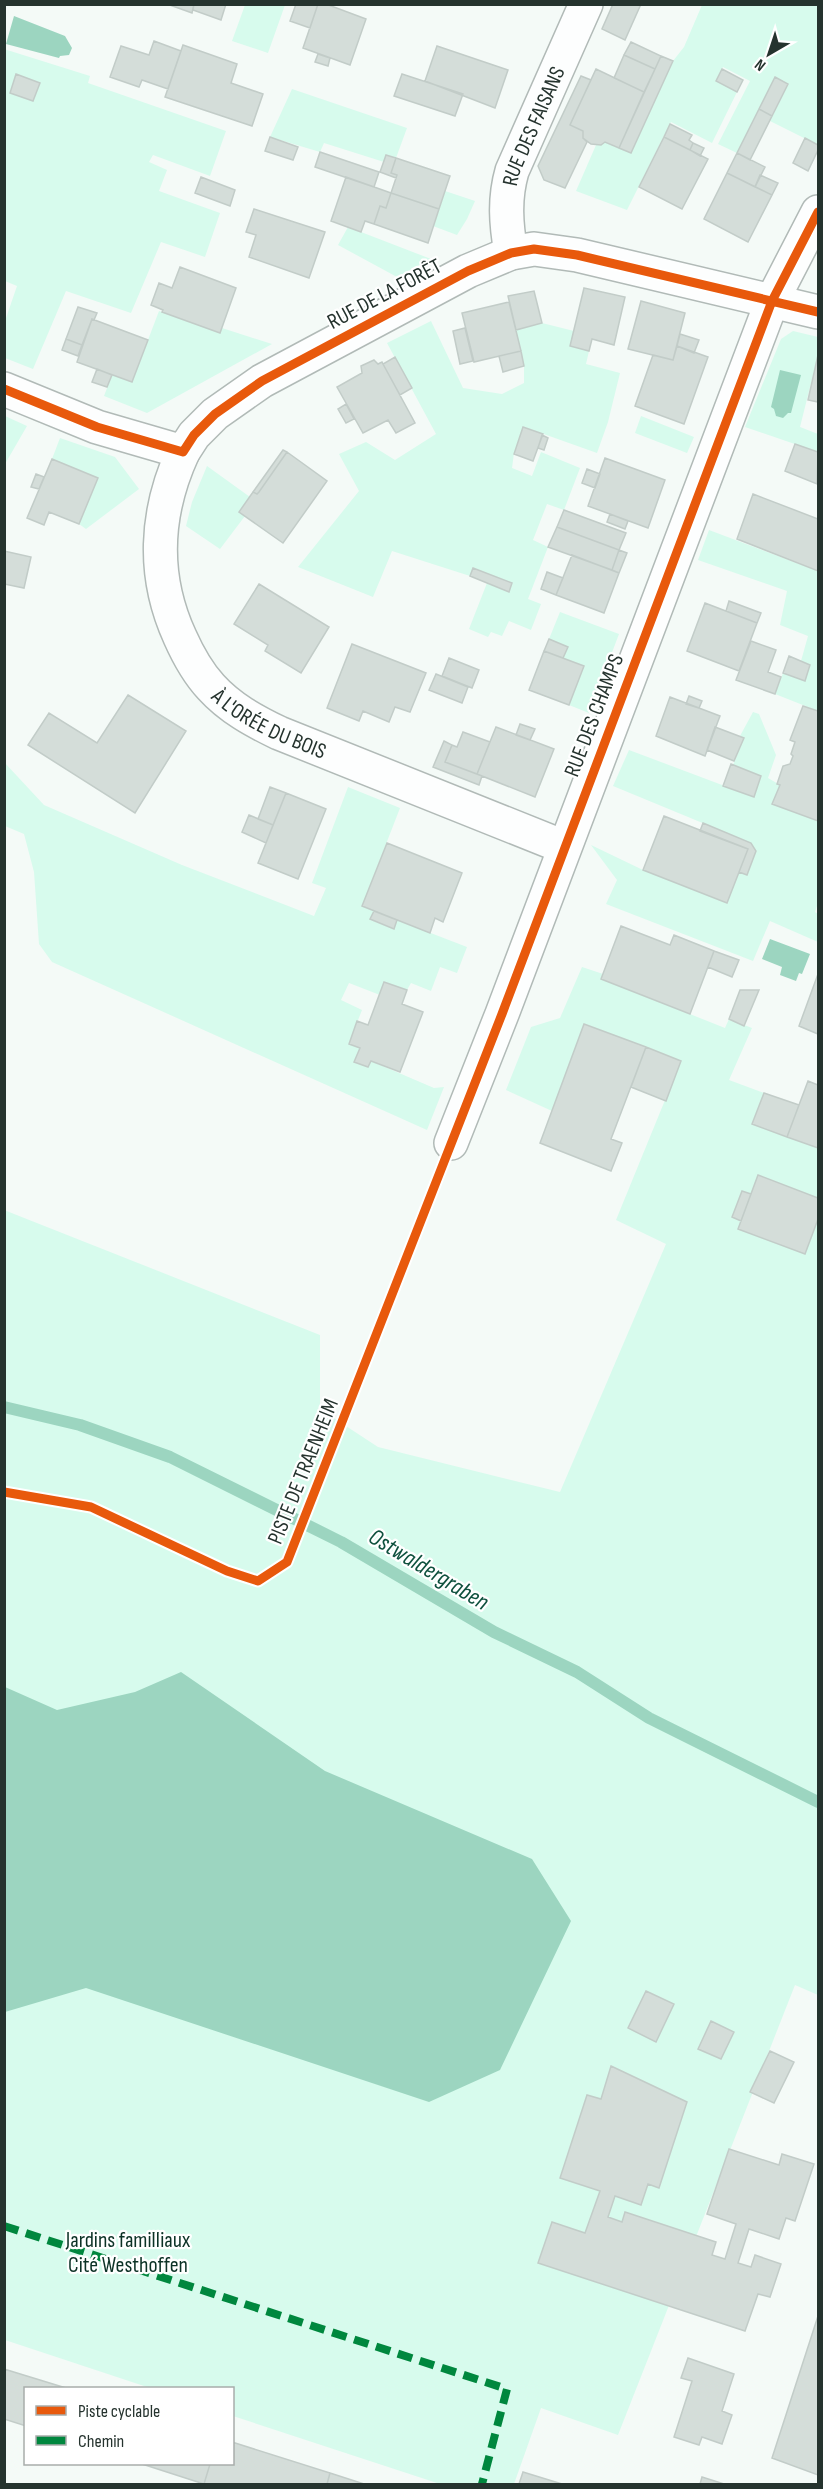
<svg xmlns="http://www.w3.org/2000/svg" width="823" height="2489" font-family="'Sofia Sans Condensed',sans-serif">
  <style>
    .green { fill: #d7fbed }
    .water { fill: #9cd5c0 }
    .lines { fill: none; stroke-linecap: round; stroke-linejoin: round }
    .stream { stroke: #9cd5c0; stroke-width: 12 }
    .building { fill: #d4ddd9; stroke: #c2ccc8; stroke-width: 1.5 }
    .street-casing { stroke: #b1bab7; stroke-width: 36 }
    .street { stroke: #fdfefe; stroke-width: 33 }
    .quiet { stroke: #00873e; stroke-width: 8; stroke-dasharray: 15 8; stroke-linecap: butt }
    .cycleway-casing { stroke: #fff; stroke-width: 13 }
    .cycleway { stroke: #e8590c; stroke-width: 9 }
    .labels { text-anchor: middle; stroke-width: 4.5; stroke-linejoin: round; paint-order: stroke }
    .street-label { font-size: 22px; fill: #25332e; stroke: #fff }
    .park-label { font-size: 22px; fill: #0c3226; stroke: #fff }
    .water-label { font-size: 24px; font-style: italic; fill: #0f513e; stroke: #fff }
  </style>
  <rect width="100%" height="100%" fill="#f4faf7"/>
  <path class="green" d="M245,5H285L268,53L232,41Z
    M702,5H818V145L770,121L788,84L776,77L737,153L718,144L750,81L723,67L716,81L737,92L712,143L671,122L627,210L576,191L596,145L605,142L631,153L673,61L684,47Z
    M4,49L90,76L88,83L226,131L210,176L153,155L149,162L167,170L159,191L220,213L205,257L161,242L131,313L66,291L33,369L5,358V321L17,286L5,281Z
    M292,89L407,128L396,158L387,155L384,162L324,143L320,152L270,137Z
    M445,191L475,201L467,219L457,235L433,226Z
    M348,227L431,259L397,277L338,245Z
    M159,311L220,333L222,328L272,344L147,413L104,396L112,375L132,382Z
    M431,321L463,388L502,394L524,383V366L516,330L542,323L574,331L570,346L589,351L586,364L620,373L608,422L597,453L524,427L514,453L512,468L532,476L541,452L580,468L564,510L547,504L533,540L548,547L528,599L541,604L531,630L509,621L502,636L491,632L488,637L469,629L487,583L509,592L512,584L473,568L470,576L392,551L373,597L298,567L359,491L339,454L366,442L395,460L436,434L387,343Z
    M793,331L818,337V355L800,427L818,434V452L745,427L781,339Z
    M5,416L27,426L5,464Z
    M641,416L694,437L687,453L635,433Z
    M60,438L115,457L139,489L86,529L79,524L97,478L52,459Z
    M207,466L250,497L239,512L245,516L220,549L186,526L192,502Z
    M709,530L818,571V711L775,694L783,673L805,681L810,665L801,661L808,636L780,625L787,591L698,560Z
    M560,612L619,634L589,713L569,705L584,666L563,658L567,647L549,639Z
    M753,712L759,714L776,755L768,778L780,785L773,804L818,821V903L815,912L818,914V942L770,921L753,961L606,904L617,880L591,845L643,870L727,902L739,872L747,875L756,851L751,843L613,786L629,750L754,797L761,776L733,765L744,738L740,736Z
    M4,762L44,805L182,865L314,916L326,888L312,883L348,787L400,808L362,906L374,911L371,920L394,929L397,920L467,947L457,973L440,967L431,991L411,983L407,990L385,982L380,995L349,983L341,1000L362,1010L349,1043L360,1048L355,1061H371L434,1088L444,1087L427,1130L52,962L39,944L34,872L24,834L5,826Z
    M582,967L603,974L602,979L725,1028L729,1019L752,1028L729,1080L764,1093L752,1124L818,1148L817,1163L818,1198L758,1176L751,1194L742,1191L732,1217L741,1221L738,1229L805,1254L818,1218V1995L795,1985L618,2435L541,2408L514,2484H440L233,2416L232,2388H150L5,2340L4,1210L320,1335V1409L378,1447L560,1492L666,1244L616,1220L681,1061L585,1024L552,1111L506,1090L531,1027L560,1018Z"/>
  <path class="water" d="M14,16L65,36L72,48L69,55L60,56L59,58L6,44Z
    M780,370L801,375L791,413H788L783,418L776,416L774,409L771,407Z
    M770,939L810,954L802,974L799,973L796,981L780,975L782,967L762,959Z
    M181,1672L325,1771L532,1859L571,1921L500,2070L429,2102L86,1988L5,2012V1687L57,1710L135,1692Z"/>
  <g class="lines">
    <path class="stream" d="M4,1407L80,1425L170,1457L341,1542L494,1632L577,1672L649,1718L818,1802"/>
  </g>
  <path class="building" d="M167,4H194L192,13Z
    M194,4H226L221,20L193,10Z
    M296,4H318L310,28L290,21Z
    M318,4H326L366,19L350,65L303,48Z
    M613,4H641L625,40L602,29Z
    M154,41L181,51L168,89L142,80L139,87L110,77L121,46L149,55Z
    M631,42L661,56L655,69L624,55Z
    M183,45L237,64L231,83L263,94L252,126L165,97Z
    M437,46L508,70L495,108L425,81Z
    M318,54L330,58L328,66L315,62Z
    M624,55L655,69L644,92L614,78Z
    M661,56L673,61L631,153L619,148Z
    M596,69L644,92L619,148L605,142L601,145L591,144L583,138V131L570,125Z
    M722,69L743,80L737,92L716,81Z
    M16,74L40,83L33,101L10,93Z
    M402,74L463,94L455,116L394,96Z
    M581,76L591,80L570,125L583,131V138L587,142L565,188L544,180L538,166Z
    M775,77L788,84L772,116L759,109Z
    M759,109L772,116L750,160L737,153Z
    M670,124L692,135L689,140L693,143L690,150L664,137Z
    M270,137L298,147L293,160L265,151Z
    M664,137L708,159L682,209L639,187Z
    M805,138L818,145V150L808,171L793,163Z
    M693,143L704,148L700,156L690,150Z
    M320,152L379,172L374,187L315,167Z
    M737,153L765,167L755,187L727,173Z
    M386,155L396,158L391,173L397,175L396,178L380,172Z
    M396,158L450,176L439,209L391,193L397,175L391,173Z
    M727,173L772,195L748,242L704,219Z
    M760,175L778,183L772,195L755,187Z
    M201,177L235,190L230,206L195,193Z
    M346,177L391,193L386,208L380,206L374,224L365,221L361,232L331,221Z
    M391,193L439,209L428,243L374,224L380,206L386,208Z
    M254,209L325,232L309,278L249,257L256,235L246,232Z
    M180,267L236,288L220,333L162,312L163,310L151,305L159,283L172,288Z
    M584,288L625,297L614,345L592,339L589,351L570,346Z
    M534,291L542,323L516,330L508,296Z
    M641,301L685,313L673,360L628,349Z
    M509,302L521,351L474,362L462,313Z
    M78,307L97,313L94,320L92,319L82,345L66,339Z
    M92,319L148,340L132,382L77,362Z
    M465,328L473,361L460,364L453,331Z
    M680,334L699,340L694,353L677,346Z
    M66,339L82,345L78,356L62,350Z
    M677,346L708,357L684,424L635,406L653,355L673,360Z
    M521,351L524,366L503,372L499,356Z
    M818,355V402L808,400Z
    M395,357L412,388L400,395L383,364Z
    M374,360L378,364L382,362L383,364L415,423L396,433L388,420L363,433L337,387L362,373L361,366Z
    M97,369L112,375L107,387L92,382Z
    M346,404L354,419L346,423L338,409Z
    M523,427L543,434L533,461L514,454Z
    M542,435L548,438L544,450L538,448Z
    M795,444L818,452L817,484L785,471Z
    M283,450L287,452L259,492L257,494L253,492Z
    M287,452L327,481L283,543L239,512L253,492L257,494L259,492Z
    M605,458L665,480L648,528L588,506Z
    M52,459L98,478L79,524L49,512L44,525L27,518Z
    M587,469L600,474L595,488L582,483Z
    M36,474L44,477L39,489L31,487Z
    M753,494L818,519V571L737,539Z
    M564,510L626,533L619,550L557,527Z
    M610,514L628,521L625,529L607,522Z
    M557,527L619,550L612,570L548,547Z
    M619,550L627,553L619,573L612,570Z
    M4,551L31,557L24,588L4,584Z
    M572,555L619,573L604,613L556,595Z
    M473,568L512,583L509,592L470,576Z
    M547,572L563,578L556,595L541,589Z
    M259,584L329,627L301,673L265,651L268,645L234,624Z
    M729,601L761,613L757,623L726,611Z
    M705,603L757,623L739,671L687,651Z
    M549,639L568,647L563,658L544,651Z
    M751,641L776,650L768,672L781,677L775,694L736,680Z
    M352,644L426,673L410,712L395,707L389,722L363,711L359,721L327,708Z
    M544,651L584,666L569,705L529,690Z
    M789,656L810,665L805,681L783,673Z
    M449,658L479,670L472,688L442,676Z
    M436,674L468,687L462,703L429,690Z
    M128,695L186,731L135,813L28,745L49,713L97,743Z
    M689,696L702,701L699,708L686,704Z
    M670,697L720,716L705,756L656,736Z
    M803,706L818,711V821L772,804L780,785L777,784L783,766L790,764L793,756L791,754L795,742L790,740Z
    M520,724L535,729L530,740L516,735Z
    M496,727L554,749L535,797L477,774Z
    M715,727L744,738L734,761L707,750Z
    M463,732L490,742L477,774L445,762L452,745L457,747Z
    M444,741L452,745L445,762L482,776L479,785L433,767Z
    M731,764L761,776L754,797L723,786Z
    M270,787L286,793L273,825L258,819Z
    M286,793L326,809L298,879L258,863Z
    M249,815L273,825L266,843L242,832Z
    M664,816L748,849L727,903L643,870Z
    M703,823L751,843L756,851L747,875L739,872L748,849L700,831Z
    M387,843L462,873L443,922L435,918L430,933L362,906Z
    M374,911L397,920L394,929L370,919Z
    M621,926L670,945L674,935L714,951L690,1014L601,979Z
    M714,951L739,960L732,977L708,967Z
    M818,974V1034L799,1026Z
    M384,982L407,990L402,1004L423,1012L400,1072L371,1061L368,1067L354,1062L360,1048L349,1044L357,1021L368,1025Z
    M740,990H759L744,1026L729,1019Z
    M584,1024L646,1047L611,1139L622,1143L611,1171L540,1143Z
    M646,1047L681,1061L666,1101L631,1087Z
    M808,1081L818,1085V1148L787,1137Z
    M764,1093L799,1105L787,1137L752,1124Z
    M758,1175L818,1198V1219L805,1254L738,1229Z
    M742,1191L751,1194L741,1221L732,1217Z
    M646,1991L674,2004L656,2042L628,2028Z
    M711,2021L734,2032L721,2059L698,2049Z
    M770,2051L794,2062L774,2103L750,2092Z
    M611,2066L687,2102L659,2188L648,2184L641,2205L615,2196L608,2217L622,2222L625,2212L716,2242L712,2255L725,2259L736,2224L707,2214L729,2149L779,2165L782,2154L814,2164L795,2221L786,2218L779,2239L749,2229L738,2263L751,2267L755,2255L781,2264L770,2297L758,2294L745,2331L538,2263L552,2222L585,2233L600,2191L560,2178L587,2095L601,2099Z
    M818,2316V2475L772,2458Z
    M688,2358L734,2374L722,2411L732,2415L722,2444L702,2437L699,2445L674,2437L692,2381L681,2378Z
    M4,2369L66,2388H26V2426L4,2419Z
    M232,2442L330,2473L327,2484H204L210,2464H232Z
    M142,2464H210L204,2484Z
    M523,2472L562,2484H519Z
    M330,2473L364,2484H327Z
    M702,2477L724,2484H700Z"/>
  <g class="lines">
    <g class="street-casing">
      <g id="street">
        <path id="s1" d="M511,253C506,224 504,199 512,171L586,4"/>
        <path d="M4,389L97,427L183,452L194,435L215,414L262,381L468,271L511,253L534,249L577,255L818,312"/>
        <path id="s2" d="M183,452C155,513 152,576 180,637C188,655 198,673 211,687C230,708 254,721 279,733L564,847"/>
        <path d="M451,1143L502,1014L772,301L818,212"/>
      </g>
    </g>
    <use href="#street" class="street"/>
    <path class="quiet" d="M4,2226L507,2389L482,2484"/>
    <g class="cycleway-casing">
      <path id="cycleway" d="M4,389L97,427L183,452L194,435L215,414L262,381L468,271L511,253L534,249L577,255L818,312
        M4,1492L91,1507L227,1571L258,1581L287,1562L502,1014L772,301L818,212"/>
    </g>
    <use href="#cycleway" class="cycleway"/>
  </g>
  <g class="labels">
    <g class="street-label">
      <text dy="8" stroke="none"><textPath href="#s1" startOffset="132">RUE DES FAISANS</textPath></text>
      <text transform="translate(384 293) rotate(-28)" y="8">RUE DE LA FORÊT</text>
      <text transform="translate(593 715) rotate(-69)" y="8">RUE DES CHAMPS</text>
      <text dy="8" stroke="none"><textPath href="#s2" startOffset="320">À L'ORÉE DU BOIS</textPath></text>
      <text transform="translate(302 1471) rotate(-68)" y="8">PISTE DE TRAENHEIM</text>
    </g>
    <g class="park-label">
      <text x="128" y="2247">Jardins familliaux<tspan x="128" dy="25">Cité Westhoffen</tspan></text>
    </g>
    <g class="water-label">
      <text transform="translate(429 1569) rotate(31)" y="8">Ostwaldergraben</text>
    </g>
  </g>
  <rect width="823" height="2489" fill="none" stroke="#25332e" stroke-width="12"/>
  <rect x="24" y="2387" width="210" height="78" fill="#ffffff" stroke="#a8adab" stroke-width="1.5"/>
  <rect x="36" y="2406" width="30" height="9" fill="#e8590c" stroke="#a8adab" stroke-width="1.5"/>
  <text x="78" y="2417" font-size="18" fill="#25332e">Piste cyclable</text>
  <rect x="36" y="2436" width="30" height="9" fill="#00873e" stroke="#a8adab" stroke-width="1.5"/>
  <text x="78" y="2447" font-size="18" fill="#25332e">Chemin</text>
  <g transform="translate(769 54) rotate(219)" stroke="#ffffff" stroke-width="4.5" paint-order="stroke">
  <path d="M0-4.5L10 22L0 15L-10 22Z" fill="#25332e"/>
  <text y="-9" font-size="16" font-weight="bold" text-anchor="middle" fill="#25332e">N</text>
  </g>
</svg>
